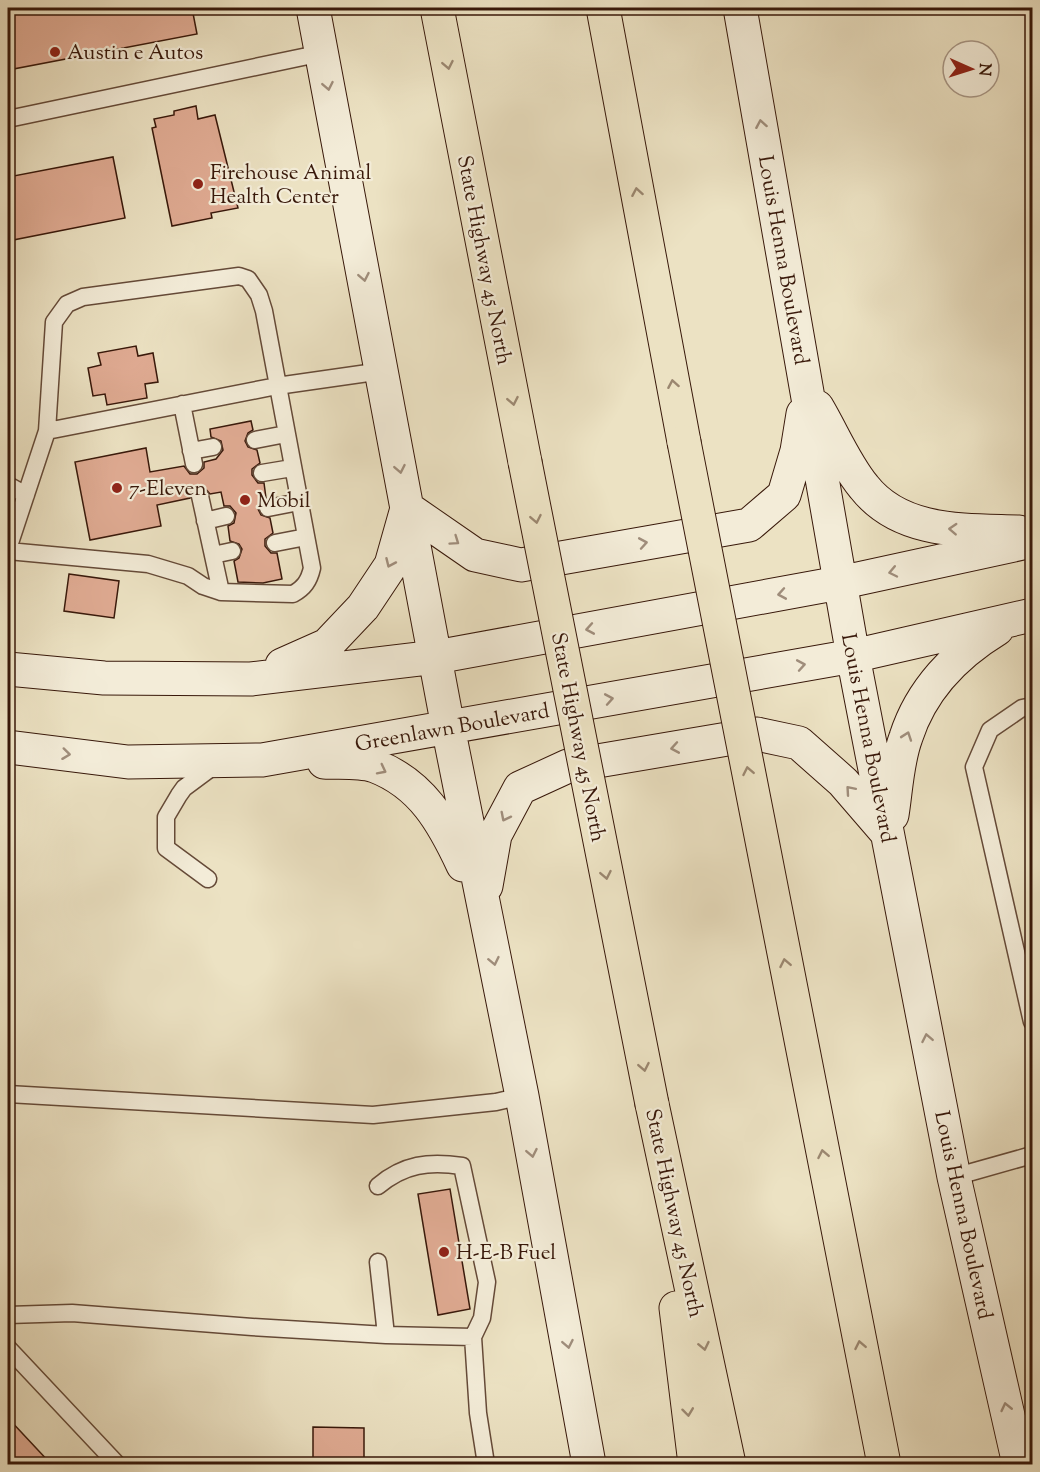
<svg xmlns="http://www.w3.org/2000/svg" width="1040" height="1472" font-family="'Sorts Mill Goudy',serif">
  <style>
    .building { fill: #e0ab93; stroke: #38180a; stroke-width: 1.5 }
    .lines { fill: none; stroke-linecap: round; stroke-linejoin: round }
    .lane-casing { stroke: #654a38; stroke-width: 19 }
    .secondary-casing { stroke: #38180a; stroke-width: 35 }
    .highway-casing { stroke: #38180a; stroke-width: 35 }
    .lane { stroke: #f3ecd8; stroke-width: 16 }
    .secondary { stroke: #f3ecd8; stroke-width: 33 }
    .highway { stroke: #ece2c3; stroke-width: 33 }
    .highway-bridge-casing { stroke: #38180a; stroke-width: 35; stroke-linecap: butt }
    .highway-bridge { stroke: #ece2c3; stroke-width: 33 }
    .oneway { stroke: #9b8770 }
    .oneway2 { stroke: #9f8d7b }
    .poi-dot { fill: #8f2418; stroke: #f3ecd8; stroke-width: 2 }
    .labels { text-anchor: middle; stroke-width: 4.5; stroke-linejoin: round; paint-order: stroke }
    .poi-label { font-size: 21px; fill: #38180a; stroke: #f3ecd8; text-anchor: start }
    .street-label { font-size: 21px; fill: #38180a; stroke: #f3ecd8 }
  </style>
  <rect width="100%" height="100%" fill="#ece2c3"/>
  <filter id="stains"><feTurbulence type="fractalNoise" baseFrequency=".00333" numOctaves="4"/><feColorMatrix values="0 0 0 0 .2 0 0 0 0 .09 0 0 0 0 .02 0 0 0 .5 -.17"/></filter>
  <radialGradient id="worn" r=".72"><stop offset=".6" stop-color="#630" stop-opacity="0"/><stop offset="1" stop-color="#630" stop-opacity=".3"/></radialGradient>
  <path class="building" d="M8,8H192L197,34L8,70Z
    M196,106L198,119L215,115L238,208L211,213L212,218L172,226L152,128L156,127L154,119L174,115V111Z
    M113,157L125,218L8,241V177Z
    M136,346L138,356L153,353L158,382L145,384L147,398L107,405L105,394L93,396L88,368L101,365L98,353Z
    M251,421L253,430L248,433L245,441L248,447L257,450L260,463L252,469V475L258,483H264L266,498L261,501L258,509L261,515L270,518L273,533L265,539V546L271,553H277L282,579L263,583L238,582L234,561L239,558L242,549L239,544L230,541L228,526L234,523L236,513L230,506H224L221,492L210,494L203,486L193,489L190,498L157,505L161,526L90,540L75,462L146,448L150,472L184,466L190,474H197L204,468V462L216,459L223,450L221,441L211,437L210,429Z
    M69,574L119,581L114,618L64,611Z
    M450,1189L470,1309L438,1315L418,1194Z
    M8,1418L51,1464H8Z
    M313,1427L364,1428V1463L313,1462Z"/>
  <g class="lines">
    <g class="lane-casing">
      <path id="lane" d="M8,119L322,53
        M182,404L194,464
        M255,440L286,434
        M191,451L213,447
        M262,473L292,468
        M8,485L26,495
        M200,496L221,592
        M268,508L299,502
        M205,521L226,516
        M275,543L306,537
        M8,549L47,431L277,386L382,371
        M8,551L148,564L188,576L203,586L221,592L293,594C304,588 309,581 312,568L264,311L259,295L248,279L239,276L83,297L67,304L54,322L47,431
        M213,555L232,551
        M1032,706L1022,708L990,730L974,767L1032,1022
        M208,879L166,848V817L179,795L184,788L215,765
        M8,1094L373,1115L496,1102L522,1096
        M954,1177L1032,1155
        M378,1186C404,1164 429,1161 462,1166L487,1282L482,1318L473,1337L478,1413L486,1464
        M378,1262L386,1335
        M8,1315L72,1313L252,1327L386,1335L473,1337
        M8,1348L117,1464"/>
    </g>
    <g class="secondary-casing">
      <path id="secondary" d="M313,8L448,727L522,1096L589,1464
        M740,8L853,656L954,1177L1019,1464
        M817,407C832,432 845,464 864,487C901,534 965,530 1019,532
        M407,508L475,555L521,565L749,525L784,495L797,451L803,414
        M282,665L327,645L363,607L391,565L406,512
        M8,669L104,678L251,679L436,657L839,583L1032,541
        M8,747L128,762L262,760L853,656L1032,615
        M324,762C339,763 360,761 375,766C422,784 443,822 463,865
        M892,815C896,790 897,761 906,737C921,690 956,654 997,629
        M486,886L495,835L520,788L568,766L757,734L799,743L843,782L887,833"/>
    </g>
    <g class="highway-casing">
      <path id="highway" d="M437,8L525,462
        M603,8L684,442
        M652,1104L729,1464
        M676,1308L695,1464"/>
    </g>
    <use href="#lane" class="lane"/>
    <use href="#secondary" class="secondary"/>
    <use href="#highway" class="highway"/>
    <g class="highway-bridge-casing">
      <path id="highway-bridge" d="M684,442L884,1464
        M525,462L652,1104"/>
    </g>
    <use href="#highway-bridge" class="highway-bridge"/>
  </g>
  <defs><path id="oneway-chevron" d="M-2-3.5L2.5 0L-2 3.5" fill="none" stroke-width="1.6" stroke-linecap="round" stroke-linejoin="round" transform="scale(1.5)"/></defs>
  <g class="oneway">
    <use href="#oneway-chevron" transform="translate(448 65) rotate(79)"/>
    <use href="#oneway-chevron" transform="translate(637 192) rotate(-100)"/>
    <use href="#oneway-chevron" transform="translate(673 384) rotate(-100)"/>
    <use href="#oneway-chevron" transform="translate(513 401) rotate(79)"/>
    <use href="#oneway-chevron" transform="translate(536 519) rotate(79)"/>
    <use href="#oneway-chevron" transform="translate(748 771) rotate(-101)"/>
    <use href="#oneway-chevron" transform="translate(606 875) rotate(79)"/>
    <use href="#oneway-chevron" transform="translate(785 963) rotate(-101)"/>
    <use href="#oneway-chevron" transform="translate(644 1067) rotate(79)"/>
    <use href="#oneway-chevron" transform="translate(823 1154) rotate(-101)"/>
    <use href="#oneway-chevron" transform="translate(860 1345) rotate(-101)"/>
    <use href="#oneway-chevron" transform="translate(704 1346) rotate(78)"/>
    <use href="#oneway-chevron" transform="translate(688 1412) rotate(83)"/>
  </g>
  <g class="oneway2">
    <use href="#oneway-chevron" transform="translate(328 86) rotate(79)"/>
    <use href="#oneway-chevron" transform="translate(761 124) rotate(-100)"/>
    <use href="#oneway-chevron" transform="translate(364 277) rotate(79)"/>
    <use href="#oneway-chevron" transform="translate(400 469) rotate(79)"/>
    <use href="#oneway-chevron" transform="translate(953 529) rotate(-177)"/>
    <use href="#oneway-chevron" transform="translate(455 541) rotate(35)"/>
    <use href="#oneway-chevron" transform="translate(643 543) rotate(-10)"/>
    <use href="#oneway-chevron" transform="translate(390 563) rotate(114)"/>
    <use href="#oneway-chevron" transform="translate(893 572) rotate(168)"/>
    <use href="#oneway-chevron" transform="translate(782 594) rotate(170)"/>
    <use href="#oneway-chevron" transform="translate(590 629) rotate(170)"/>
    <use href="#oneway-chevron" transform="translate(801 665) rotate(-10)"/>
    <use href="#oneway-chevron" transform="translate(609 699) rotate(-10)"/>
    <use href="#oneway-chevron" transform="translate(907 736) rotate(-71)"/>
    <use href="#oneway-chevron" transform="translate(675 748) rotate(170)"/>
    <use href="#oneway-chevron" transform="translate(66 754) rotate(7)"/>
    <use href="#oneway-chevron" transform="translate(382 770) rotate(27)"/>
    <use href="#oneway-chevron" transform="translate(850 790) rotate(-131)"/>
    <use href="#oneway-chevron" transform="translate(505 817) rotate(117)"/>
    <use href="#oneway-chevron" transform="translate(494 961) rotate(78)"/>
    <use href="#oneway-chevron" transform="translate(927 1038) rotate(-101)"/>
    <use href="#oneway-chevron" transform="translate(532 1153) rotate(79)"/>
    <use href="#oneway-chevron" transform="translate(568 1344) rotate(79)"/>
    <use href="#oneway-chevron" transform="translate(1006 1407) rotate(-103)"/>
  </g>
  <g class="poi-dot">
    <circle cx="55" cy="52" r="6"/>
    <circle cx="198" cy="184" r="6"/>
    <circle cx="117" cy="488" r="6"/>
    <circle cx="245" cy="500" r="6"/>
    <circle cx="444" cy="1252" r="6"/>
  </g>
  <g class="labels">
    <g class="poi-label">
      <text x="67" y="59">Austin e Autos</text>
      <text x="210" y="179">Firehouse Animal<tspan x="210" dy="24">Health Center</tspan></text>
      <text x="129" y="495">7-Eleven</text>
      <text x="257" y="507">Mobil</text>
      <text x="456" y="1259">H-E-B Fuel</text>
    </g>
    <g class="street-label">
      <text transform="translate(485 260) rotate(79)" y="7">State Highway 45 North</text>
      <text transform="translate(784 260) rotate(80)" y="7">Louis Henna Boulevard</text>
      <text transform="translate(452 727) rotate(-10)" y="7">Greenlawn Boulevard</text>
      <text transform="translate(579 737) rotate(79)" y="7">State Highway 45 North</text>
      <text transform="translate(869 738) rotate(79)" y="7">Louis Henna Boulevard</text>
      <text transform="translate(675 1213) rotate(78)" y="7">State Highway 45 North</text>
      <text transform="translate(964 1215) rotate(78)" y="7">Louis Henna Boulevard</text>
    </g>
  </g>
  <rect width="1040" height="1472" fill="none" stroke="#ece2c3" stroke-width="30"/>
  <rect x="9" y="9" width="1022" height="1454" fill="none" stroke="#38180a" stroke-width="3"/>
  <rect x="15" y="15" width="1010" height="1442" fill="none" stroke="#38180a" stroke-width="1.5"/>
  <g transform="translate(971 69) rotate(93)"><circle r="28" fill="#f3ecd8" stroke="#a89786" stroke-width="1.5"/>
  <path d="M0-4.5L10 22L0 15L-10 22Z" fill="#8f2418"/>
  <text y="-9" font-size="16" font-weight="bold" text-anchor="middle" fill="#38180a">N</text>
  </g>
  <rect width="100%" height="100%" filter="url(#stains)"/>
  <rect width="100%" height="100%" fill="url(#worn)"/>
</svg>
